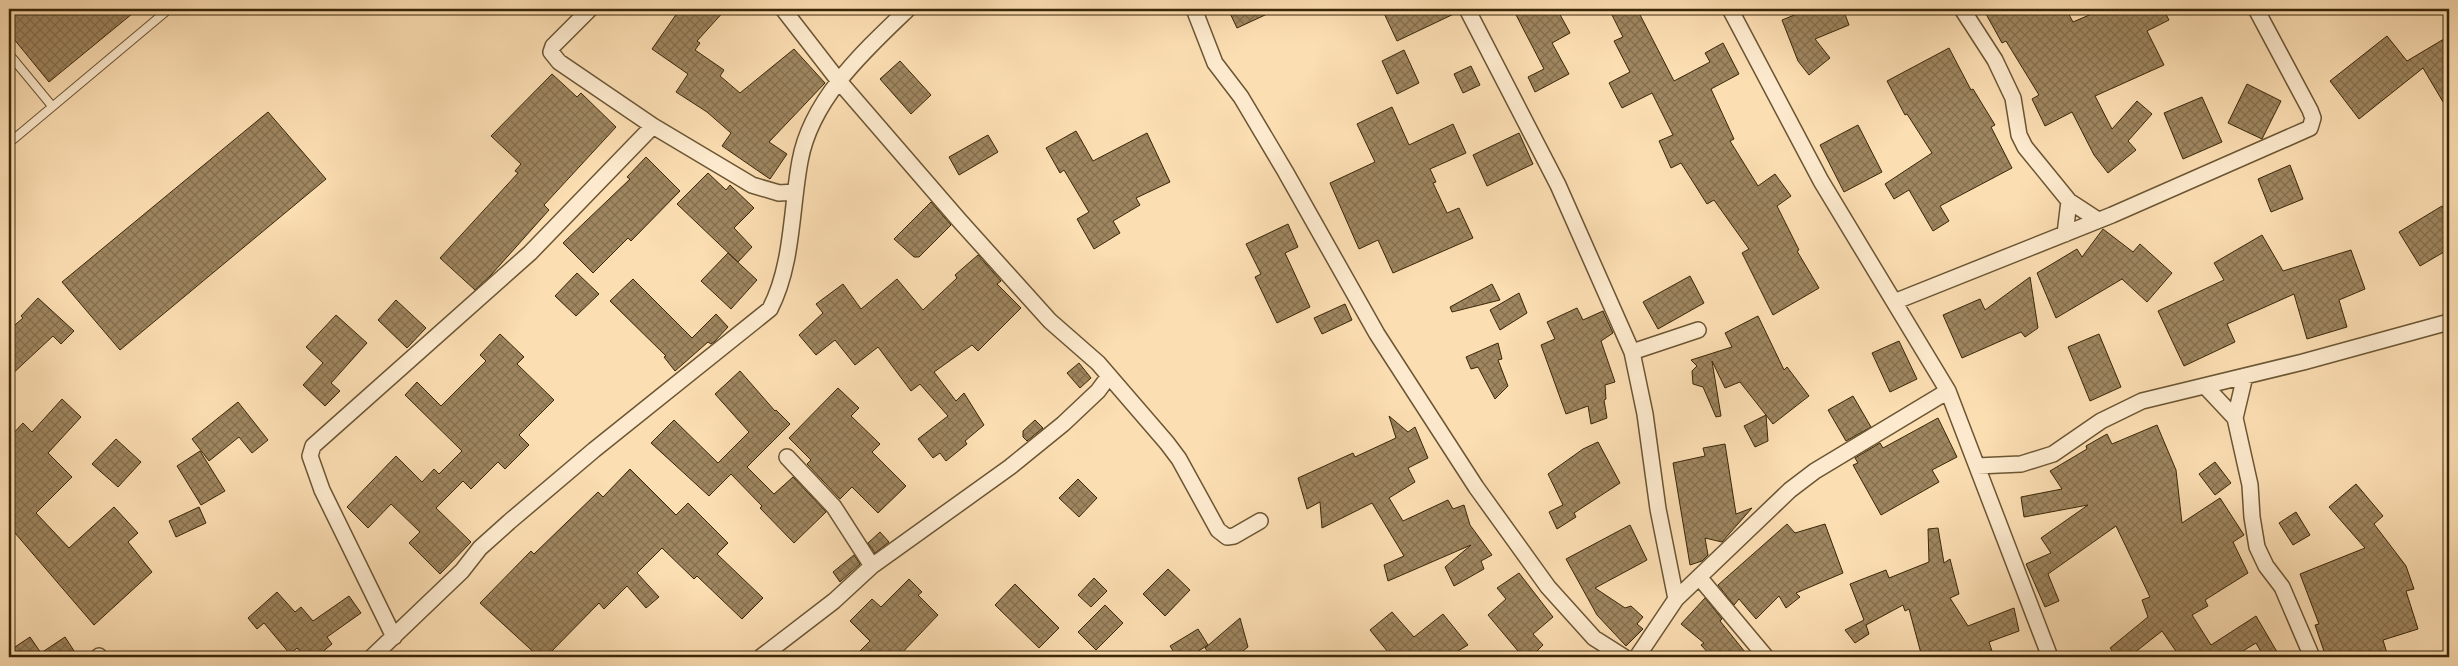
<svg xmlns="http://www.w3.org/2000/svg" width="2458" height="666" font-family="'IM FELL English',serif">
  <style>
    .building { fill: url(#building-cross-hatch); stroke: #3b2707 }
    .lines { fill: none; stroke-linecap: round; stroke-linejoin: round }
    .service-casing { stroke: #6b5532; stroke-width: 10 }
    .minor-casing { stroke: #6b5532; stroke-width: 18 }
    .service { stroke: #fdeace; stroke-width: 8 }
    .minor { stroke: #fdeace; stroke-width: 15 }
  </style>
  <defs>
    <pattern id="building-cross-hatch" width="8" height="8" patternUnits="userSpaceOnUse" patternTransform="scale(1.25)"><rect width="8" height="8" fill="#9f8660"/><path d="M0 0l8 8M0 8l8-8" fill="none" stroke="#836e4d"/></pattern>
  </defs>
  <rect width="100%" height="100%" fill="#fcdeb3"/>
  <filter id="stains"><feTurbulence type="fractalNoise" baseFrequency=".004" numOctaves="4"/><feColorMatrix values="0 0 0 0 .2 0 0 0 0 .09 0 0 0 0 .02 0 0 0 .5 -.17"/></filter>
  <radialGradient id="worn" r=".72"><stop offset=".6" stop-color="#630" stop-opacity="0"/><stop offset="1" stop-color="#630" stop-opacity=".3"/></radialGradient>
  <path class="building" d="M9,9H138L49,82L9,33Z
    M680,9H726L697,41L700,43L695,50L724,70L720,76L740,93L794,49L825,83L769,142L787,154L770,179L722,146L731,133L707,112L676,92L688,74L652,49Z
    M1228,9H1278L1237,28Z
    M1382,9H1458V12L1397,41Z
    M1513,9H1557L1570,33L1552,43L1569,74L1535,92L1528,77L1544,69Z
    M1619,9H1637L1674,81L1710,62L1705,53L1723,43L1739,74L1711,89L1734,139L1730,141L1758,186L1775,174L1791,196L1777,206L1799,250L1797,251L1819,288L1773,315L1742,253L1749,249L1714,200L1707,204L1681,163L1671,168L1659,141L1673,135L1652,93L1622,108L1609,83L1630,72L1614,41L1623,37L1611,13Z
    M1809,9H1843L1849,25L1815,39L1830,58L1809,75L1798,61L1782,20Z
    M1996,9H2066L2073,22L2103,9H2163L2169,20L2147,31L2164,65L2095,96L2112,129L2137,101L2152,114L2128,141L2136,150L2108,173L2094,155L2072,112L2045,126L2032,99L2039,95L2006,41L2002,43L1986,14Z
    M2387,36L2407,61L2449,36V112L2423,68L2359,119L2330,81Z
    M1949,48L1971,90L1973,89L1995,125L1991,127L2012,168L1940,206L1949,221L1933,231L1909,190L1894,199L1885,184L1932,153L1907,114L1905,115L1887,81Z
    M1404,50L1419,83L1397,94L1382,61Z
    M900,61L931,95L911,114L880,79Z
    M1471,66L1480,85L1463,93L1454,74Z
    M552,74L577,97L581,93L616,127L544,205L549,210L491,275L475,290L440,258L518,173L515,171L521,164L491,136Z
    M2247,84L2281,101L2262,139L2228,123Z
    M2202,97L2222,142L2183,159L2164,113Z
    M1392,107L1409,145L1453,124L1466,153L1430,169L1436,182L1433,183L1447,213L1459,208L1473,238L1393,273L1378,240L1359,249L1330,183L1375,162L1357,124Z
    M268,112L326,179L120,350L62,282Z
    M1858,125L1882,172L1844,192L1820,145Z
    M1076,131L1093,161L1147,133L1170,182L1136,198L1140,205L1113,221L1120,233L1094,249L1077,219L1089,212L1064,170L1060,173L1046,148Z
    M1519,133L1533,164L1487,186L1473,155Z
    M988,135L998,152L959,175L949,157Z
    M646,157L680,191L631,241L628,238L593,273L563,243L630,179L627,177Z
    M2290,165L2303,199L2271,212L2258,179Z
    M708,173L726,190L730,185L754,208L734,228L752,247L738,262L677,204Z
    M931,202L951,225L919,257H914L894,239Z
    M2442,206L2449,218V249L2420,266L2399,232Z
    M1288,224L1298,247L1285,253L1310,307L1277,323L1255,277L1261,274L1246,244Z
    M2103,229L2133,252L2140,244L2172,273L2147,302L2122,279L2056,318L2037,273L2077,249L2082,257Z
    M2262,235L2283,271L2351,250L2365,289L2339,300L2347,327L2307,339L2294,294L2227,324L2235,342L2184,366L2158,311L2224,280L2214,263Z
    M728,253L757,280L731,309L701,281Z
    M978,255L1001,281L997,284L1021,308L978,351L972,345L934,372L956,401L964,393L984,425L965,441L967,444L946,461L940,453L933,458L918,439L948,416L920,384L911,391L878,347L855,365L835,340L816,355L799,335L823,313L816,304L843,284L861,309L897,279L923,310L957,278L955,275Z
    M577,273L599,294L576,316L555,296Z
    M1690,276L1704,303L1658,329L1643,302Z
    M2030,277L2038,328L2025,337L2021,332L1962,358L1943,315L1980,299L1985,310Z
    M633,279L692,338L716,314L728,327L714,342L711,344L708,342L675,371L664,357L666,356L610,301Z
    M1492,284L1500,300L1452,312L1450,307Z
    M1519,293L1527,313L1500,330L1490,310Z
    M38,298L74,331L61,344L53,336L9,377V330L23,318L21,316Z
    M396,300L426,328L407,348L378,320Z
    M1345,304L1352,320L1322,334L1314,318Z
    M1577,308L1583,320L1603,311L1613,333L1601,341L1615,382L1605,385L1606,399L1604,400L1607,418L1591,424L1588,406L1566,414L1541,345L1555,339L1547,322Z
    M336,315L367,343L331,383L340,391L325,406L303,385L323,363L306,347Z
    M1758,316L1784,370L1787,367L1809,396L1773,424L1740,382L1725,388L1712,361L1721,416L1716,417L1703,387L1693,384L1692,371L1697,366L1691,360L1732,347L1725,333Z
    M500,334L524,357L517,364L554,400L519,435L529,445L505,469L498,462L471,489L463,481L436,508L471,542L440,574L409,543L420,532L391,504L368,528L347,507L396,456L422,482L434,469L439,474L462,451L405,395L417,382L441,406L486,361L480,355Z
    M2099,334L2121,387L2090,401L2068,347Z
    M1899,341L1917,379L1890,392L1872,353Z
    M1498,343L1502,359L1498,360L1508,386L1495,399L1478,367L1471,369L1466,357Z
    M1079,363L1091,378L1080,388L1067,373Z
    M740,371L775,411L776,410L790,424L747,467L774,494L793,477L826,512L794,543L760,508L762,506L731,474L709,496L651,443L674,420L718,463L749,432L715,394Z
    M838,388L859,408L851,416L880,444L872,452L906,486L878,513L852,487L840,499L807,464L811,460L789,438Z
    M1853,396L1871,427L1846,441L1828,410Z
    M62,399L81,417L48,453L72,477L36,513L69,548L114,507L138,533L128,542L152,572L94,625L9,526V438L23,423L32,432Z
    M238,402L268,440L252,453L239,437L209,461L192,439Z
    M1766,415L1768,441L1755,447L1744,426Z
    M1389,416L1408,432L1415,427L1428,458L1408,468L1415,482L1389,498L1403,521L1448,500L1453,509L1464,505L1470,525L1492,555L1481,561L1484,569L1454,586L1445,567L1471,545L1388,581L1384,565L1404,556L1372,503L1322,528L1320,502L1307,509L1298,478L1353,453L1355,457L1396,438Z
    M1938,418L1957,457L1932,470L1939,482L1881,515L1853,465L1858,463L1855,458L1880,443L1883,448Z
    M1035,420L1043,428L1027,441L1023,437V431Z
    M2157,425L2176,470L2182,523L2220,498L2244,535L2233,542L2248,573L2205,600L2208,606L2192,615L2211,645L2256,616L2280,657H2264L2256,643L2233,657H2180L2162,631L2129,657H2117L2110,648L2148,617L2142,600L2150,597L2116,526L2048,574L2059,601L2045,607L2026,564L2051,553L2041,538L2088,505L2024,517L2021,497L2062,489L2050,471L2087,449L2086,446L2107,434L2112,444Z
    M116,439L141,462L118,487L92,464Z
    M1598,442L1620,483L1574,513L1576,517L1557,529L1549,512L1563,505L1548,474L1583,449Z
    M1725,444L1736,514L1752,508L1722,542L1705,538L1708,555L1702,561L1690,565L1673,463L1705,456L1703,448Z
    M200,451L225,491L201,505L177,466Z
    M2215,462L2231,483L2215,495L2199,474Z
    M630,469L676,515L688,503L728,543L717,554L763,598L742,619L697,576L694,579L662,548L637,573L659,597L646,608L627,586L604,609L599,603L546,657H539L480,603L531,551L534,554L598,492L603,497Z
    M1078,479L1097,498L1079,517L1059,498Z
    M2356,484L2383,516L2374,524L2406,566L2414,589L2406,591L2418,629L2383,640L2388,657H2326L2315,625L2319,624L2300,574L2365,548L2329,507Z
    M199,507L206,523L176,537L169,521Z
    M2296,512L2310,535L2293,545L2279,523Z
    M1787,524L1795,533L1825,524L1843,573L1796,593L1800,597L1786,608L1779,596L1756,619L1739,599L1734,605L1718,585Z
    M1630,525L1647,560L1595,588L1625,608L1631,606L1643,617L1637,624L1643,629L1626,646L1597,615L1566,559Z
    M1938,528L1944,563L1950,559L1959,594L1950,598L1968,626L2014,608L2019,631L1989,642L1994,657H1922L1909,609L1905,611L1903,605L1866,625L1869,634L1855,643L1845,630L1864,620L1850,584L1886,570L1889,578L1929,562L1928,529Z
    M880,532L889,542L875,553L868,543Z
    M854,555L860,564L840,582L833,572Z
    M1168,569L1190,590L1165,616L1143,594Z
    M1519,573L1553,617L1533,634L1543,645L1531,657H1523L1488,615L1506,599L1497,588Z
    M1094,578L1107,591L1091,607L1078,595Z
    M909,579L922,592L918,595L938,615L898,657H854L870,641L850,621L872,599L881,607Z
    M1015,584L1059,628L1039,648L995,605Z
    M277,592L295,612L301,607L313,621L349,596L361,613L327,637L332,644L316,657H305L297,648L290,654L264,623L257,629L248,618Z
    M1705,598L1722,619L1720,621L1749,657H1712L1701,645L1704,643L1681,624Z
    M1105,605L1123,623L1096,650L1078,632Z
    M1392,612L1414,637L1443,614L1468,645L1448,657H1392L1370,630Z
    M1240,618L1248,647L1235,657H1212L1205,648Z
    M1198,629L1208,645L1189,657H1177L1170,646Z
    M30,637L41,653L65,637L78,657H9V651Z"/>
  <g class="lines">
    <g class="service-casing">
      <path id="service" d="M9,54L52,106
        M9,143L169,9"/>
    </g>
    <g class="minor-casing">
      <path id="minor" d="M590,9L553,46L551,52L559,62L653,126L752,185L779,193L795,192
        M783,9L838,80L959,220L1050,321L1098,363L1167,443L1179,459L1218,530L1227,537L1234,536L1260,521
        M1194,9L1215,63L1241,97L1285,171L1377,334L1476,487L1548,587L1594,638L1624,657
        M1467,9L1558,185L1632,352L1645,414L1658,509L1676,599
        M1730,9L1821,181L1948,391L2050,657
        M1962,9L1995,60L2013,98L2019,135L2025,147L2069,201L2098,220
        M2065,234L2069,201
        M1894,302L2112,215L2310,128L2313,118L2310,110L2256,9
        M1632,352L1698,330
        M2245,376L2235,418L2250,485L2252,517L2257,547L2266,566L2282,587L2312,657
        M2205,386L2235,418
        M787,457L834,507L872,566
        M1977,466L2021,464L2053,454L2101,421L2142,401L2303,362L2449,322
        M1699,577L1766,657
        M394,637L322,490L310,456L313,446L530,253L653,126
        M98,657L99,656
        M372,657L462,571L480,548L509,522L594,450L770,309C793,265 791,209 800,161C811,99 865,50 908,9
        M761,657L834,601L872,566L1010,467L1063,424L1098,391L1109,376
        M1637,657L1676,599L1790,490L1815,471L1948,391"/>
    </g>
    <use href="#service" class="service"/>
    <use href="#minor" class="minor"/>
  </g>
  <rect width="2458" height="666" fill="none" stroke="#fcdeb3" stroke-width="30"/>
  <rect x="10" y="10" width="2438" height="646" fill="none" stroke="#3b2707" stroke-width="2.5"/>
  <rect x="15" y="15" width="2428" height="636" fill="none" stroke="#3b2707"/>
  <rect width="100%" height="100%" filter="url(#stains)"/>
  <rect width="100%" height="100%" fill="url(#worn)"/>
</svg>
